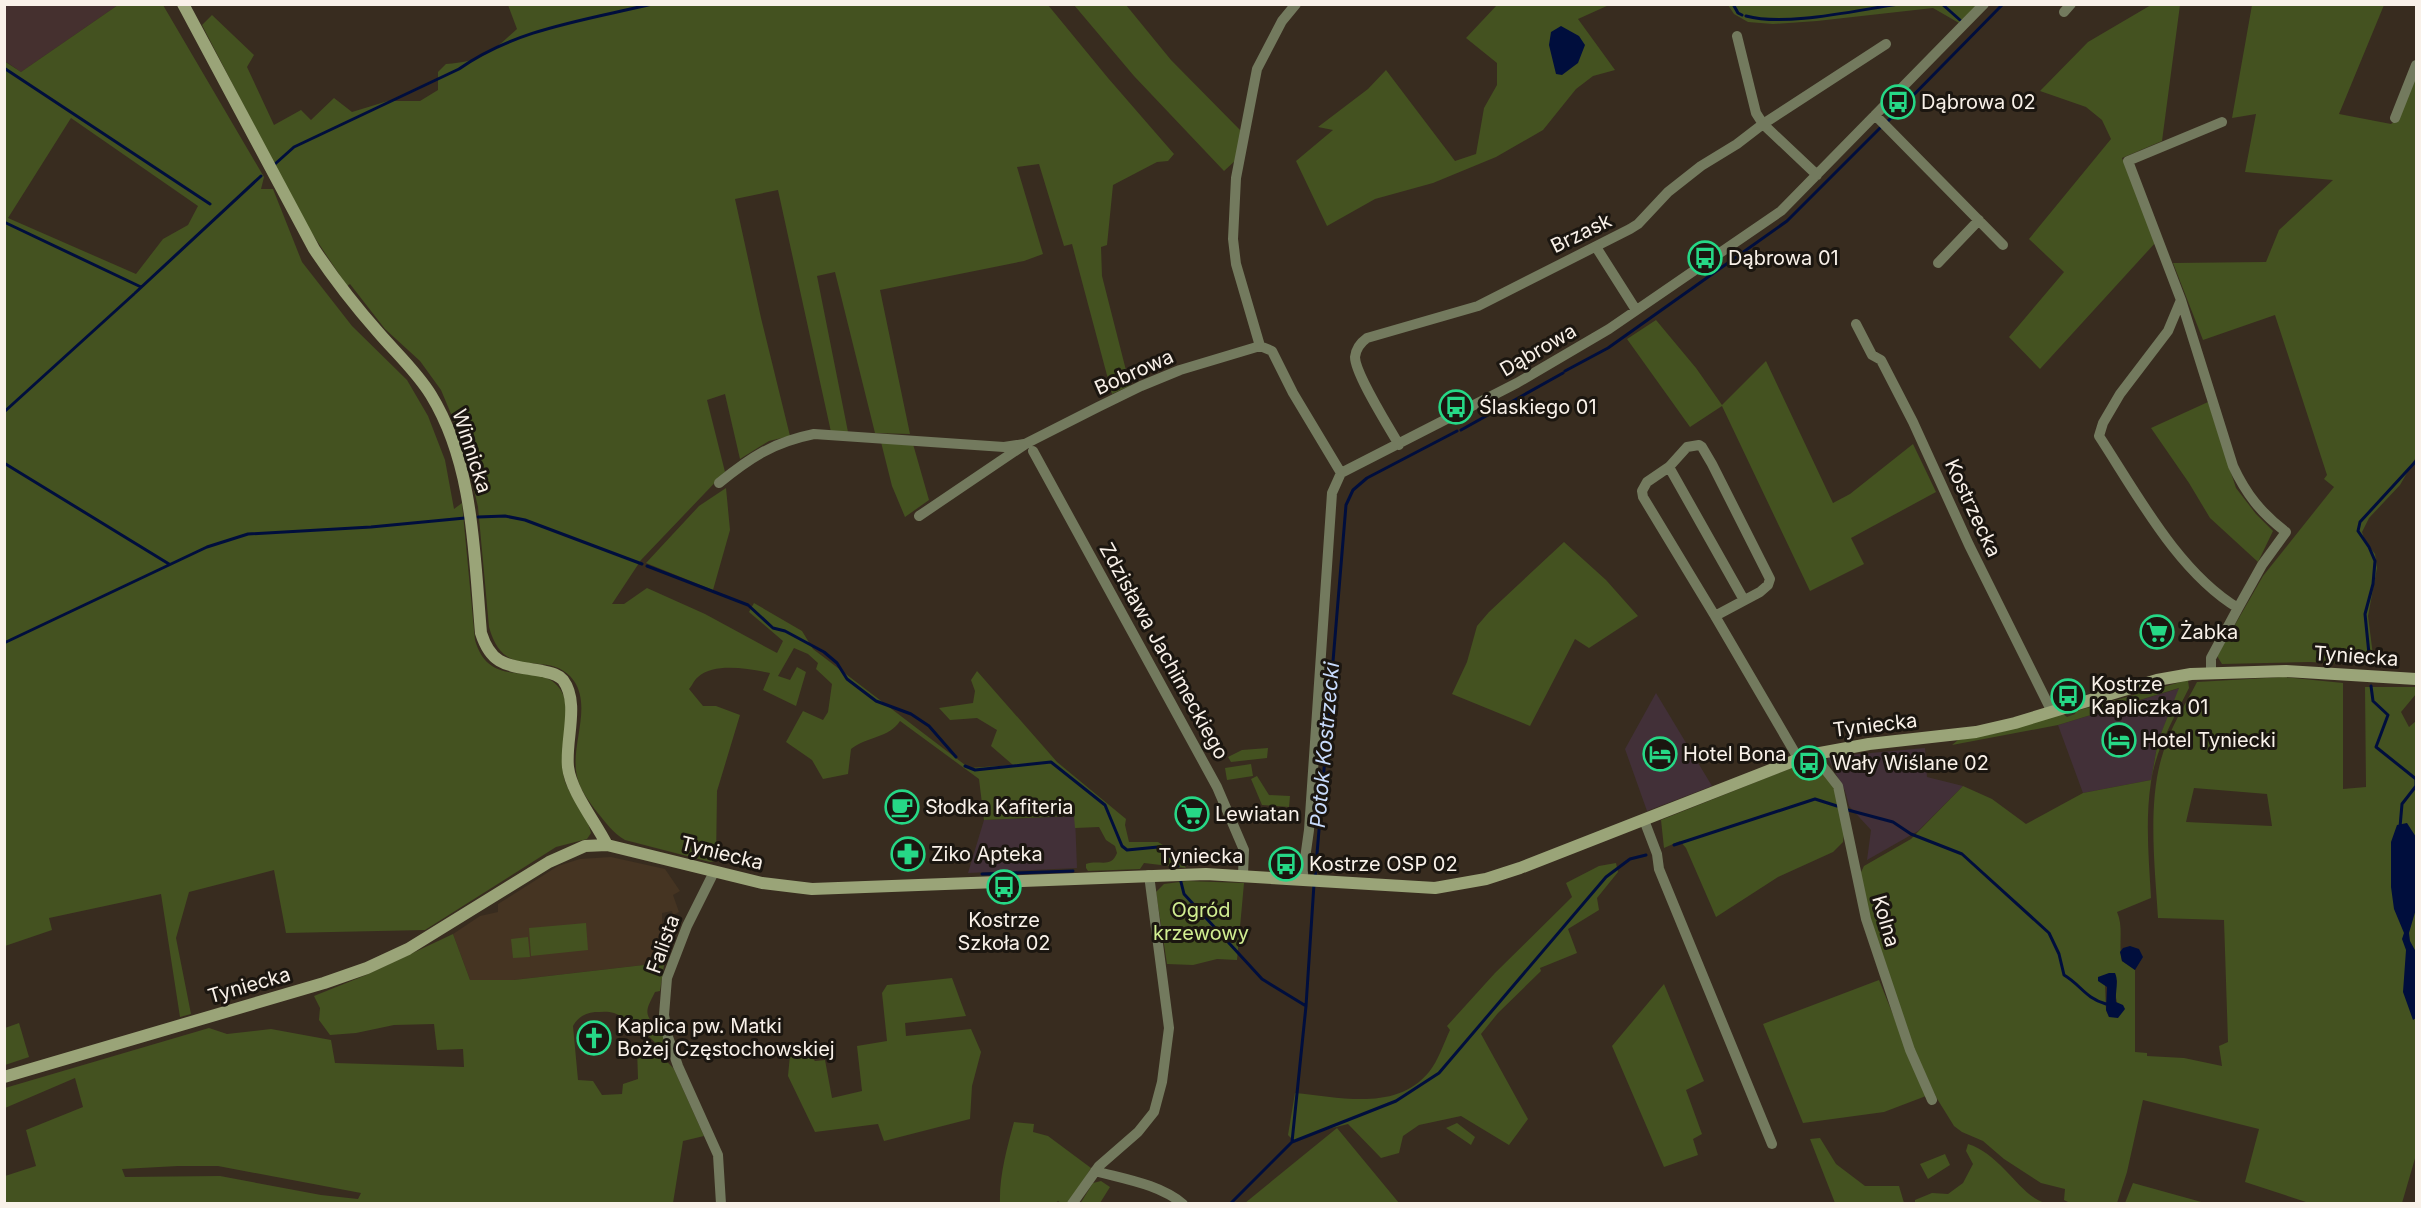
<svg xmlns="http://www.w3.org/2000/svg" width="2421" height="1208" font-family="Inter,sans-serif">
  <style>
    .commercial { fill: #423038 }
    .industrial { fill: #45302f }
    .built { fill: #453422 }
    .green { fill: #445220; fill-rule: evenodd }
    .water { fill: #000e3d }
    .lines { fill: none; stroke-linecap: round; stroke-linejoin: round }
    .stream { stroke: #000e3d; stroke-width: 3 }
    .street { stroke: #737a5e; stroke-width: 10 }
    .secondary { stroke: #9aa478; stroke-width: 12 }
    .labels { text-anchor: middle; stroke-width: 6; stroke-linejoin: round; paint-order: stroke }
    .poi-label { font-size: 20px; fill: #f9f1e9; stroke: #1b1610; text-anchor: start }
    .street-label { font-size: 20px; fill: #f9f1e9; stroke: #1b1610 }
    .park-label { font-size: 20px; fill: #d1ee91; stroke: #1b1610 }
    .water-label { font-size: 21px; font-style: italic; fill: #c8dbfc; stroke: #1b1610 }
  </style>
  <rect width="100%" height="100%" fill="#382c1f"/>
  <path class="commercial" d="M2180,688L2158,741L2151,780L2083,793L2058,725Z
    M1656,693L1712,786L1647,811L1625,749Z
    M1925,748L1927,777L1963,786L1918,831L1867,860L1871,830L1849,806L1845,791L1827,757Z
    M1075,816L1077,868L968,873L984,820Z"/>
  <path class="industrial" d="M4,5H118L21,72L5,61Z"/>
  <path class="built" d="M611,857L665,869L680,891L673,895L679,912L673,915L672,911L662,913L663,954L661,963L514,980H470L453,934L480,916L498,912V904L558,866L580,859Z"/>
  <path class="green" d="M118,5H163L264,177L261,189H273L302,262L352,326L407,380L428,416L445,460L454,509L462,503L475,640C490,693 540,659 560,689C574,710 561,738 562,761C563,768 563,778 566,784C573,801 587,814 591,833L587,839L556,847L425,930L286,933L274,870L189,892L176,938L191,1014L180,1017L161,894L49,918L52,930L5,946L4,61L21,72ZM71,118L198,206L188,225L163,239L136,274L8,218Z
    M508,5H1048L1108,78L1174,154L1168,161L1157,162L1113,185L1107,245L1101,247L1102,276L1130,386L1112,394L1072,244L1064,246L1039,164L1017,167L1043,254L1024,261L880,290L910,434L875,433L835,272L817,276L848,432H831L778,190L735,199L761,318L790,436L769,441L740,459L725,394L707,400L725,472L641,560L612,604H624L647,588L705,614L777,653L783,641L749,612L754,603L802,631L813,649L969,768L1013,765L991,746L997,730L977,718L950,720L939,708L973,703L975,691L971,680L977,671L1057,762L1126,819L1125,825L1129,842H1158L1176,853L1186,868L1144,863L1140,869L1088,871L1086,868V864C1099,859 1111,869 1117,853L1115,846L1106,840L1099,827L1075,828L1074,816L984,820L979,779L900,721C889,738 868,736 851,749L848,774L823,779L812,760L786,742L803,711L823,720L828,712L832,684L816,669L818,663L808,654L794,648L778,676L790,680L797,667L806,672L796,706L763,690L770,673C749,669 715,662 698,677C694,680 692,686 689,689L703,706H716L740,715L717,791L716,861L710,862L625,840C613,833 606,823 597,812C590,803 581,791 578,780C568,749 593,709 574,681C549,646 505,686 489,627L478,507L466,456L454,421L441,390L420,361L385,329L350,284L347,286L303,220L202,25L212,15L254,55L247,67L274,125L301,110L311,120L334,98L352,112L388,101H420L438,90V72L446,64C484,61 490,53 517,29Z
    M1074,5H1126L1171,60L1241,131L1237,159L1224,171L1134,76Z
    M1497,5H1609L1578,19L1615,70L1593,76L1576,89L1543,130L1496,157L1433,183L1375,199L1327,226L1296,161L1333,130L1318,127L1368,89L1386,70L1455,161L1476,154L1484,108L1497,85V63L1466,38Z
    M1728,5H1977L1959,23L1933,8L1817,21L1773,24L1748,22L1734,14Z
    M2151,5H2180L2162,141L2122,158L2156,242L2040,369L2009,337L2064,272L2029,239L2111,139L2102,120L2086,107L2040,91L2088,42Z
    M2252,5H2384L2339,114L2391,124L2400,117L2416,69V457L2400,485L2369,518L2362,532L2365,541L2375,554L2377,568L2368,616L2374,663L2365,665L2310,662L2222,664L2217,656L2263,576L2334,487L2324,479L2327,475L2275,315L2203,340L2173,263L2266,262L2279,230L2333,180L2245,172L2256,114L2232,118Z
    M1656,320L1696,368L1722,405L1766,361L1833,503L1850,494L1913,444L1936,492L1851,538L1864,564L1810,591L1722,406L1690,427L1627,339Z
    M2208,402L2236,488L2256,514L2273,531L2258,562L2210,518L2189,483L2151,428Z
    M881,442L913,444L929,500L905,517L892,486Z
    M726,488L730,530L713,590L646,563L699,506Z
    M1564,542L1606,580L1638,616L1589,648L1575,639L1530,726L1452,694L1467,662L1477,626L1489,612Z
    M2283,677L2343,683V789L2366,787L2365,687H2416V694L2401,712L2409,727L2416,721V1155L2402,1203H2309L2245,1182L2259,1129L2143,1100L2127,1172L2117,1203H2070L2064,1200L2065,1189L2041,1183L2004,1159L1983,1141L1962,1132L1954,1126L1936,1097L1912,1045L1875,936L1859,876L1864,866L1911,839L1963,786L1992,799L2026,824L2083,793L2151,780L2158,741L2179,688L2058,725L1952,745L1958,740L1998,733L2063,714L2067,717L2075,714L2076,711L2188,680L2189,688C2174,718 2156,748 2151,782C2145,820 2149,860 2151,898L2117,912C2124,928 2118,944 2122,961L2135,970V1052L2147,1053V1056L2184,1058L2222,1066L2219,1046L2228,1042L2224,920L2158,918C2155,868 2147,801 2163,753C2170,728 2185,705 2197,682ZM2194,788L2267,794L2272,826L2186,822ZM2117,980L2115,993L2117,1002L2109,1017L2106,1010L2105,985Z
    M1268,748L1267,758L1231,762L1228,757L1242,750Z
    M1251,764L1253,776L1227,780L1225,768Z
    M1806,765H1817L1832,783L1837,795L1844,834L1843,842L1833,852L1778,877L1716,917L1686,848L1680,841L1664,848L1661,820L1794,767Z
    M1257,776L1269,795L1290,796L1289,807L1262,805L1251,779Z
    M1616,863L1618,872L1597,898L1599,910L1568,929L1577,953L1540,968L1541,971L1498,1013L1481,1034L1528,1119L1509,1145L1461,1116L1419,1125L1403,1136L1399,1153L1381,1158L1348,1124L1316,1132L1295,1142L1288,1135L1295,1093C1340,1097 1396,1112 1429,1072C1438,1061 1444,1043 1450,1030L1447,1026L1495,973L1572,897L1566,883L1599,866Z
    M1187,881L1244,883L1237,960L1217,959L1193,965L1167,964L1156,892L1164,884Z
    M586,923L588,950L531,956L529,928Z
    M453,934L470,980H514L661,963L664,965L660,991L655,992C645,1012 644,1012 657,1030H662L668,1057C654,1040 635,1021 614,1013C608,1011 601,1012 595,1012C585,1013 578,1017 573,1026L578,1080L593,1081L602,1095L622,1094L623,1084L638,1079L637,1048L653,1047L674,1069L704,1136L683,1141L673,1203L5,1204V1176L36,1166L26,1130L83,1107L75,1078L5,1108V1088L209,1028L227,1034L271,1029L331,1040L335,1063L464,1067L463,1049L437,1050L434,1024L394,1025L356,1033L330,1035L319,1020L320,1008L314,996L366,975ZM178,1166H218L361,1193L358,1199L321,1195L220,1176L125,1177L122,1169Z
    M528,937L530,957L513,958L511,939Z
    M952,978L966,1016L905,1023L906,1036L971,1029L981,1052L972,1086L970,1119L884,1141L878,1124L815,1132L788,1076L790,1055L800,1045L815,1061L825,1060L832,1098L862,1091L857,1046L887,1041L882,993L887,985Z
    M1879,980L1926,1096L1884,1112L1803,1123L1763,1024Z
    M1664,984L1704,1081L1686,1090L1702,1134L1693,1139L1698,1155L1664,1167L1612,1046Z
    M19,1023L29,1057L5,1065V1028Z
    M1014,1122L1034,1124L1033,1132L1048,1136L1091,1168L1069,1203H1061L1058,1201L1054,1204H1000C999,1176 1007,1148 1014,1122Z
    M1457,1123L1475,1137L1471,1145L1446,1128Z
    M1337,1128L1399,1203H1245Z
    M1820,1138L1836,1164L1865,1186H1899L1904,1203H1835L1810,1139Z
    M1968,1144C2001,1154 2021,1197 2045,1203H1915V1200L1932,1193L1948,1194L1963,1183L1973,1164L1966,1151Z
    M1945,1154L1950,1165L1928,1179L1920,1164Z
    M1101,1181L1110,1187L1100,1203L1080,1204L1093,1183Z
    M2133,1183L2205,1203H2125Z"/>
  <path class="water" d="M1561,26L1579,36L1585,45L1578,63L1562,75L1556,74L1549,45L1551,32Z
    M2407,823L2416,837V909L2409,933L2410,941L2416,952V1018L2413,1020L2403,992L2406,950L2402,939L2404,933L2394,909L2391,887V842L2397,825Z
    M2130,946L2139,949L2143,957L2135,970L2122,961L2120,952L2123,948Z
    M2109,973H2115C2119,981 2115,992 2116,1002L2123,1005L2125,1009L2118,1018L2109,1017L2106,1010L2107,987L2098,981V977Z"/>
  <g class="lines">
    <path class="stream" d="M1733,4L1738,13L1742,15
      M1942,4L1960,20
      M1746,16C1786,27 1857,10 1899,4
      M4,68L210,204
      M1886,123L2003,4
      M275,164L294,147L459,69C515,29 586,20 652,4
      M4,222L141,287
      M135,293L261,176
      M1565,371L1608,348L1787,221L1881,127
      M4,412L134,294
      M1461,430L1563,373
      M4,463L169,564
      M478,517L505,516L525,520L642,564
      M647,566L748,605L773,628L785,631L824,652L837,663L847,679L876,701L911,714L929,726L956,757
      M4,643L207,547L248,534L371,527L465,518
      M2370,664L2365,614L2373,584L2375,561L2369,547L2358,531L2360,522L2416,461
      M2371,686L2373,701L2388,715L2376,747L2416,779V786L2402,804L2400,827
      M965,766L975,770L1051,762L1105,805L1122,846L1127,850L1158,847L1174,859L1178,866
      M1848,810L1893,822L1911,834L1962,854L2049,933L2059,954L2064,975C2081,985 2085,998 2106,1004
      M1674,845L1815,799L1837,806
      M982,874L1073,871
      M1315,878L1346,505L1353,490L1367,478L1457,431
      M1181,882L1184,894L1262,979L1306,1006
      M1292,1142L1396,1101L1439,1073L1606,877L1630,859L1646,855
      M1230,1204L1292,1142L1306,1006L1314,884"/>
    <path class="street" d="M1296,4L1282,21L1257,69L1236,178L1233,239L1236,264L1260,346L1272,351L1293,393L1341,473
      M2064,12L2071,4
      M1737,36L1756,113L1763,124L1817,175
      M1875,115L2003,245
      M2395,118L2416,65
      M1596,247L1636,310
      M1938,263L1979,220
      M2181,300L2233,466C2246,494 2261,513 2286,532L2262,565L2238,608
      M1856,324L1872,355L1881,360L1913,422L1969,545L2052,712
      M1399,445C1389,427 1355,374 1355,357C1356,348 1360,343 1367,338L1478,306L1630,229L1638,224L1668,192L1701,166L1737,144L1763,124L1886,44
      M1033,451L1217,787L1244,850L1243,875
      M1669,467L1744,600
      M719,483C751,457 774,442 814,434L1004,447L1024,444
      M919,516L1027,443L1098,407L1141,386L1180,370L1260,346
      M1715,616L1643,497L1642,491L1647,482L1669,467L1687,447L1699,445L1702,447L1712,464L1770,579L1768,585L1760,592L1715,616L1798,758
      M2211,673V658L2238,608C2178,572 2137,494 2099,436L2103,423L2120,394L2168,331L2181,300L2128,161L2222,122
      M1813,754L1838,786L1866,919L1910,1050L1932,1100
      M1644,820L1657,854L1659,869L1772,1144
      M714,872L687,926L667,978L664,1015L668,1037L678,1066L718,1155L721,1204
      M1302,880L1309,830L1332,493L1341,473L1517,383L1609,329L1781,211L1984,4
      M1095,1171C1124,1179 1159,1184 1183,1204
      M1072,1204L1099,1166L1138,1132L1154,1112L1162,1082L1169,1028L1149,875"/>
    <path class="secondary" d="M183,4L314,249C334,279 355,306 378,332C396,353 417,372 431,395C474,465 474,554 481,633C492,668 510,665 542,671C550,673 558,674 563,680C580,703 565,740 568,767C571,792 595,821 607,845
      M4,1077L324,983L367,968L408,949L549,862L585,846L607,845L762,883L812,889L1206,874L1435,888L1486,879L1520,868L1809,755L1869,744L1976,732L2015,723L2157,680L2191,674L2286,671L2416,679"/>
  </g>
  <defs>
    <g id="bus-ring" transform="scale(1.725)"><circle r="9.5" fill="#1b1610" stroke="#26d886" stroke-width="1.5"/><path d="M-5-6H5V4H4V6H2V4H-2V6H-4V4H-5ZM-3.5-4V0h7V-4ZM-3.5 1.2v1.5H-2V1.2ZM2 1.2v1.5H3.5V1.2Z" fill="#26d886"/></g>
    <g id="supermarket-ring" transform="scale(1.725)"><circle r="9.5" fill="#1b1610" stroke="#26d886" stroke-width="1.5"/><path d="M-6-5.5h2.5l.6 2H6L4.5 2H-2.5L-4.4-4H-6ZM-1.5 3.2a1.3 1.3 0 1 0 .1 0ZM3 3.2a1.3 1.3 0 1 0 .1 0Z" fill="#26d886"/></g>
    <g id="hotel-ring" transform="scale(1.725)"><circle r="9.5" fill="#1b1610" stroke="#26d886" stroke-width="1.5"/><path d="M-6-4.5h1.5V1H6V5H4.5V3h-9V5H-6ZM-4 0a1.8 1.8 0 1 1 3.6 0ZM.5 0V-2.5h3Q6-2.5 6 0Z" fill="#26d886"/></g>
    <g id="cafe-ring" transform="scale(1.725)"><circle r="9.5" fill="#1b1610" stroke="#26d886" stroke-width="1.5"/><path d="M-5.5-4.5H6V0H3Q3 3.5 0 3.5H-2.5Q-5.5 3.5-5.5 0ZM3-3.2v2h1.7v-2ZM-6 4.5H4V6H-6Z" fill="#26d886"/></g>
    <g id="pharmacy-ring" transform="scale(1.725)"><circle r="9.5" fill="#1b1610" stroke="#26d886" stroke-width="1.5"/><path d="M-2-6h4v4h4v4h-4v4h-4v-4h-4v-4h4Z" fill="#26d886"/></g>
    <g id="church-ring" transform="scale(1.725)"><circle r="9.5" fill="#1b1610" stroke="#26d886" stroke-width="1.5"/><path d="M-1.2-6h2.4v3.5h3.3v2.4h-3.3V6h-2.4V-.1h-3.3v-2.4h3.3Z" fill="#26d886"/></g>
  </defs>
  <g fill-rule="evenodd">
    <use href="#bus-ring" x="1898" y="102"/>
    <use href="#bus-ring" x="1705" y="258"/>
    <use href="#bus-ring" x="1456" y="407"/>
    <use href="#supermarket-ring" x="2157" y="632"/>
    <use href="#bus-ring" x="2068" y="696"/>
    <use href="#hotel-ring" x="2119" y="740"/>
    <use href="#hotel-ring" x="1660" y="754"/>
    <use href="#bus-ring" x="1809" y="763"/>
    <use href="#cafe-ring" x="902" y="807"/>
    <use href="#supermarket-ring" x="1192" y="814"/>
    <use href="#pharmacy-ring" x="908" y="854"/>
    <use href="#bus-ring" x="1286" y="864"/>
    <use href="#bus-ring" x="1004" y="887"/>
    <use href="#church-ring" x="594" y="1038"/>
  </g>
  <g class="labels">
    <g class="poi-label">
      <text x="1921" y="109">Dąbrowa 02</text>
      <text x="1728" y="265">Dąbrowa 01</text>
      <text x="1479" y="414">Ślaskiego 01</text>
      <text x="2180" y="639">Żabka</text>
      <text x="2091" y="691">Kostrze<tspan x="2091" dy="23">Kapliczka 01</tspan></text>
      <text x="2142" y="747">Hotel Tyniecki</text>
      <text x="1683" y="761">Hotel Bona</text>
      <text x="1832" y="770">Wały Wiślane 02</text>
      <text x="925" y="814">Słodka Kafiteria</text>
      <text x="1215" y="821">Lewiatan</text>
      <text x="931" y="861">Ziko Apteka</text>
      <text x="1309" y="871">Kostrze OSP 02</text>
      <text x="1004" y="927" text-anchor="middle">Kostrze<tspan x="1004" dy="23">Szkoła 02</tspan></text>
      <text x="617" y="1033">Kaplica pw. Matki<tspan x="617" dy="23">Bożej Częstochowskiej</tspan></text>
    </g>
    <g class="street-label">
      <text transform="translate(1581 233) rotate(-26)" y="7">Brzask</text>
      <text transform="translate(1538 350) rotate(-30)" y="7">Dąbrowa</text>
      <text transform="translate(1134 372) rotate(-24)" y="7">Bobrowa</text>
      <text transform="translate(472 451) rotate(72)" y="7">Winnicka</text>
      <text transform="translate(1973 508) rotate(65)" y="7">Kostrzecka</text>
      <text transform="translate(1164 651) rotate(61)" y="7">Zdzisława Jachimeckiego</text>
      <text transform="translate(2356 656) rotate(4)" y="7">Tyniecka</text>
      <text transform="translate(1875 725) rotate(-7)" y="7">Tyniecka</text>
      <text transform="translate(722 853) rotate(14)" y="7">Tyniecka</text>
      <text x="1201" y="863">Tyniecka</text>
      <text transform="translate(1886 921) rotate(74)" y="7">Kolna</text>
      <text transform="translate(663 944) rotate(-70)" y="7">Falista</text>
      <text transform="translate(249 985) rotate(-16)" y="7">Tyniecka</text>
    </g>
    <g class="park-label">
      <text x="1201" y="917">Ogród<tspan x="1201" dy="23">krzewowy</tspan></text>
    </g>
    <g class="water-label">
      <text transform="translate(1325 745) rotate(-85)" y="7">Potok Kostrzecki</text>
    </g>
  </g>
  <rect width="2421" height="1208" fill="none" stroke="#f9f1e9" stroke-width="12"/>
</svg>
